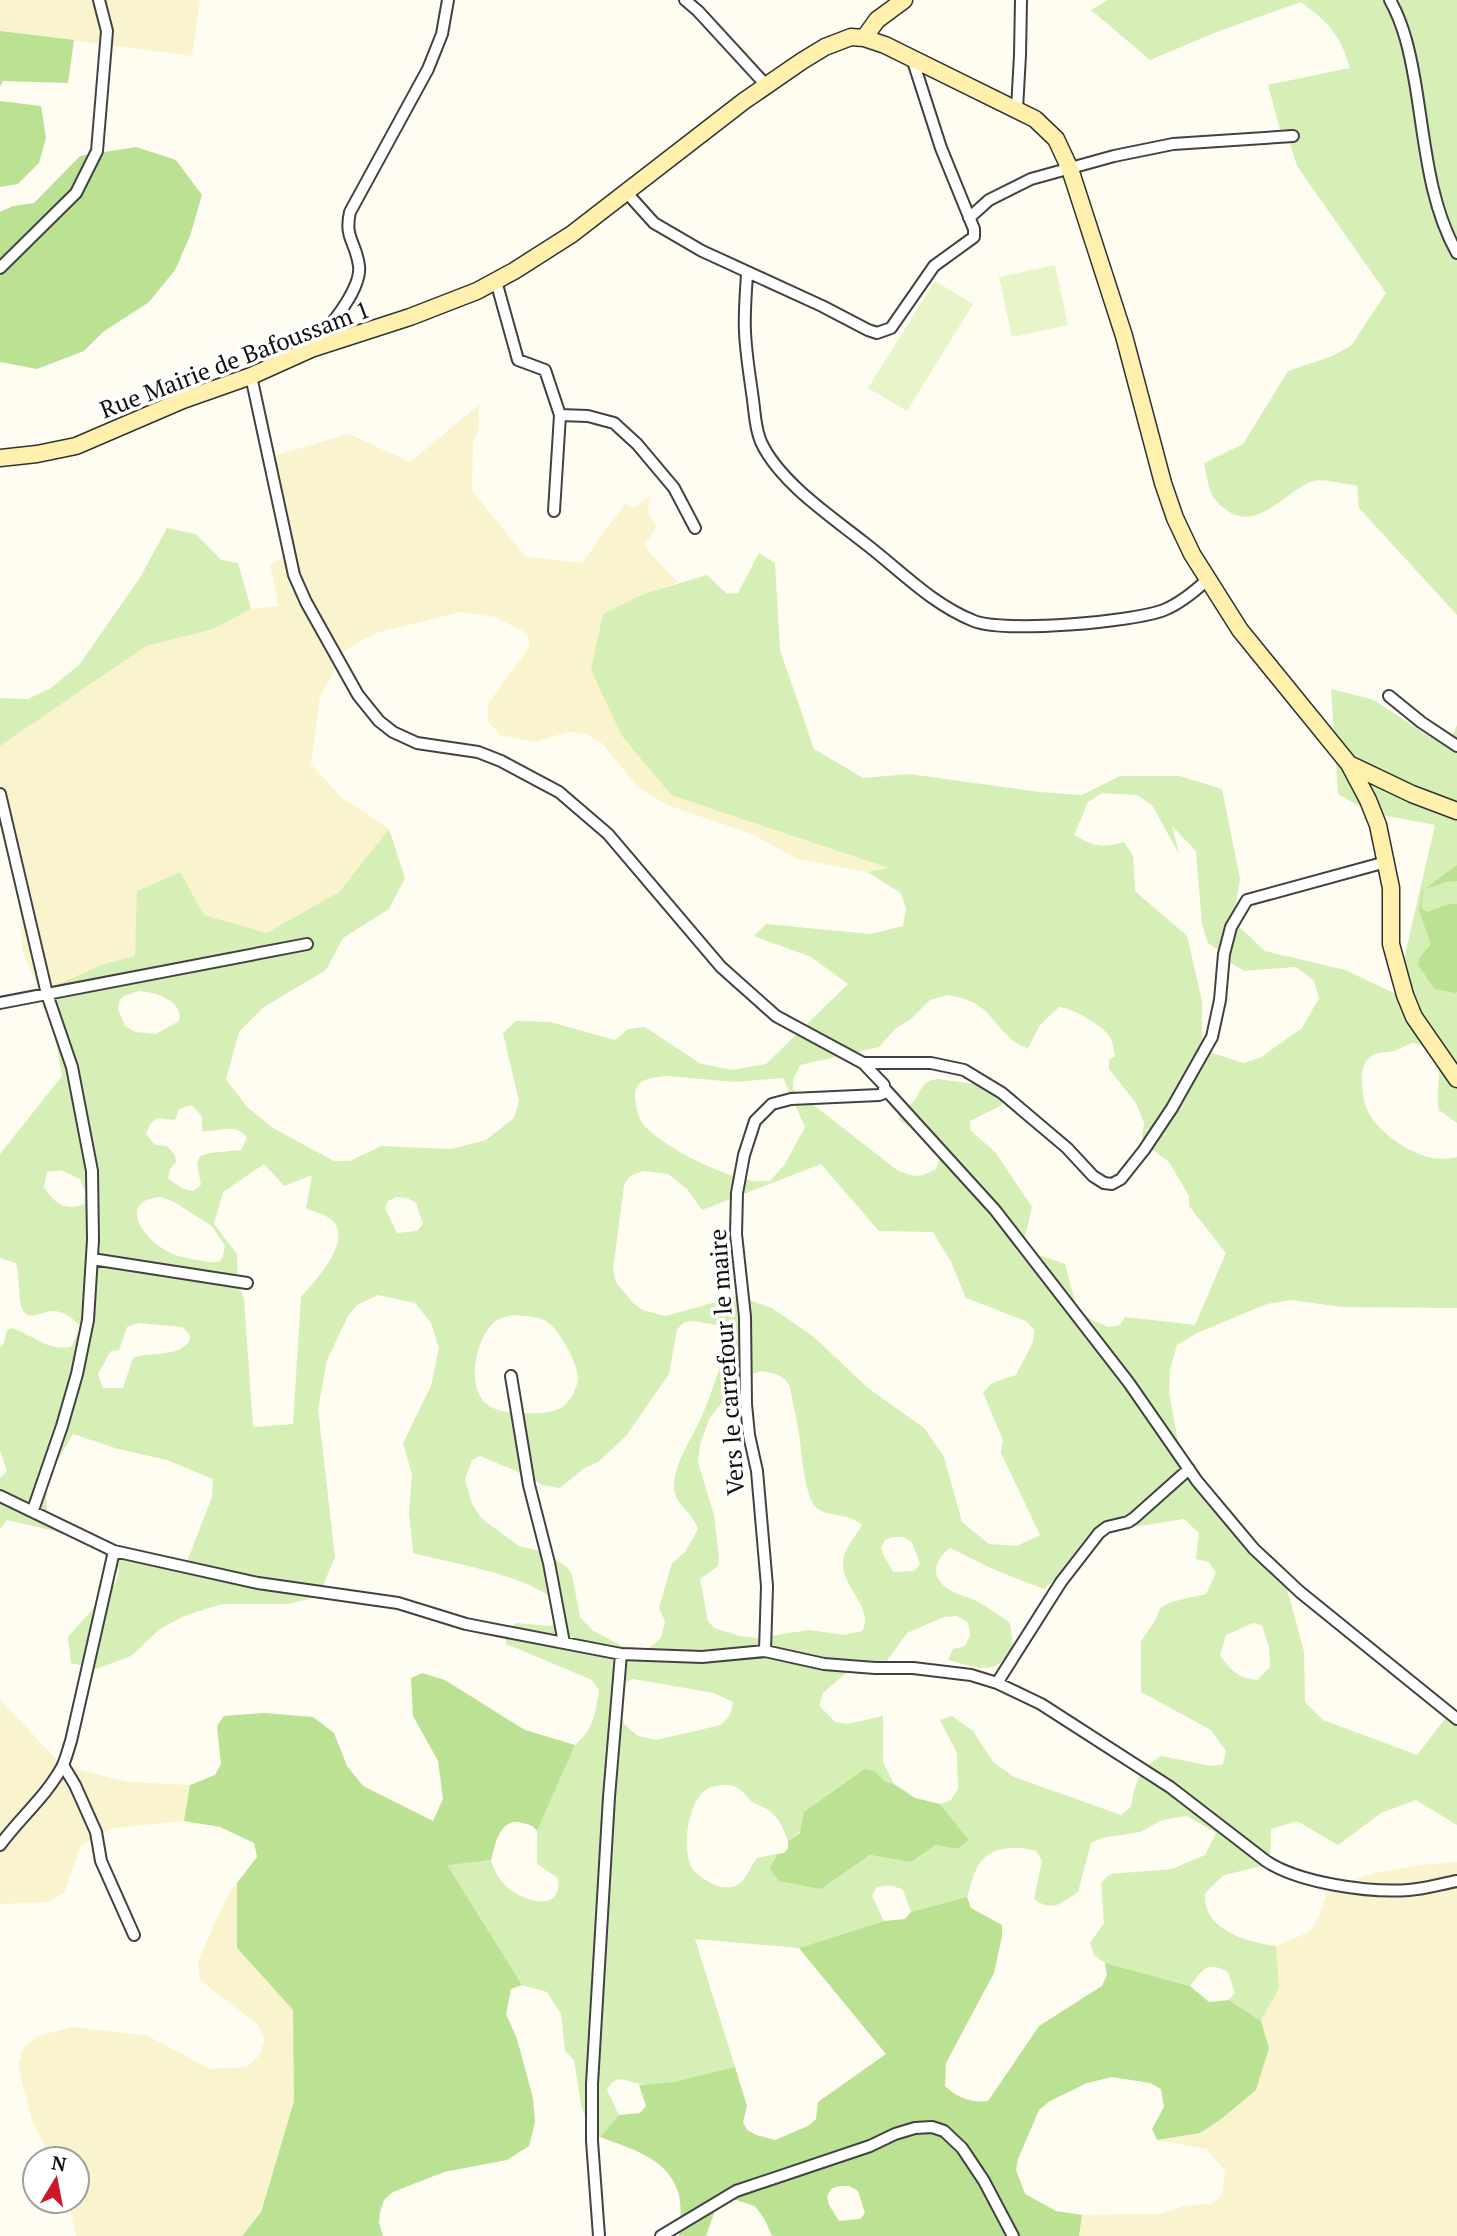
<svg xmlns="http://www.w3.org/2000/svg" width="1457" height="2236" font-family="'PT Serif',serif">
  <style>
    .farmland { fill: #f9f3ce }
    .green { fill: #d6efb6; fill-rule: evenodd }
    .forest { fill: #bbe193; fill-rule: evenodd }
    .pitch { fill: #e8f5c9 }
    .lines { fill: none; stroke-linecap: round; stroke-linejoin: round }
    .street-casing { stroke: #424242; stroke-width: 14 }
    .secondary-casing { stroke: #313131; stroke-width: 19 }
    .street { stroke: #fff; stroke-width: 10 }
    .secondary { stroke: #fff1ad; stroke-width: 16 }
    .labels { text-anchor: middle; stroke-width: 7; stroke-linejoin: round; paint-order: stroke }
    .street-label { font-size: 24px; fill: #0f0f0f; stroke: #fff }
  </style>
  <rect width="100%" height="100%" fill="#fffcf2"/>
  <path class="farmland" d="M0,0H200L192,56L0,31Z
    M479,405V429L473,441L472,491L526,557L582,563L625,504L633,508L651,496L648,512L657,526L645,544L651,554L678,582L646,593L622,736L671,795L890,868L867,872L797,859L752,834L667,805L637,786L602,743L586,734L568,732L535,742L500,735L488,721V704L529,647L528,634L495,617L461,612L376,633L345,650L320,697L311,764L341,797L389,829L339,892L265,933L204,915L180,872L138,891L135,956L104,964L40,992L23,953L15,851L4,796L0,788V746L146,646L213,629L251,609L279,606L270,565L290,553L266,458L349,434L410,462Z
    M0,1699L57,1760L79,1770L128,1782L190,1785L184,1821L113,1828L81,1845L64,1893L49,1902L0,1904Z
    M1457,1862V2236H1079L1082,2215L1161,2214L1184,2206L1212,2204L1222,2195L1225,2171L1207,2149L1157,2140L1200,2133L1269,2048L1261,2021L1279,1988L1276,1946L1309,1932L1319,1918L1327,1893L1333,1887L1375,1873L1420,1865Z
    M237,1883V1948L293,2010L294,2101L260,2212L242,2236H76L68,2201H77V2159H51L32,2120L18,2066L24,2047L38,2036L73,2027L148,2036L210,2069L246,2067L259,2056L265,2040L257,2024L200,1980L198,1961L226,1899Z"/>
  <path class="green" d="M1108,0H1457V615L1359,508L1357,486C1346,484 1322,478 1313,481C1288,489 1261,529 1231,513C1209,500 1209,487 1204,463L1243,444L1288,371L1330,357L1351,346L1386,293L1297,166L1289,140L1280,129L1268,85L1350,68C1339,33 1330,24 1301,2L1219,31L1150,60L1091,10Z
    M167,528L196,534L221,560L238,563L251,609L213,629L146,646L0,746V698L28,699L51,688L80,664L141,576Z
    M759,553L775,563L780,650L814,749L863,778L909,774L1039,792L1082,795L1120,776H1180L1222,789L1240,879L1233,921L1265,951L1345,970L1396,994L1435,825L1372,813L1338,794L1331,689L1374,700L1430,737L1453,734L1457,725V1123L1439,1110C1436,1096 1439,1086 1439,1073C1439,1060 1426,1042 1412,1043C1408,1044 1401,1048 1397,1050C1388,1054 1375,1050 1368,1059C1362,1065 1361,1077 1362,1085C1363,1095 1364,1106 1370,1115C1386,1141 1427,1166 1457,1157V1308L1341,1307L1292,1300L1267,1304L1197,1333L1177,1345L1170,1369L1169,1393L1183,1468L1285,1581L1304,1652L1305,1702L1323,1720L1417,1755L1448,1715L1457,1714V1825L1416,1800L1381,1813L1338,1845L1297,1821L1271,1829L1270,1864L1224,1875L1205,1893C1202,1930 1247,1942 1276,1946L1279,1988L1261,2021L1229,2000L1235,1993L1228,1972C1206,1960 1203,1970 1190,1986L1105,1963L1094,1955L1090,1943L1104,1923L1101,1883L1110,1874L1172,1869L1205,1855L1216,1833L1187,1816L1162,1820L1140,1832L1102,1838L1091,1843L1078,1892C1061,1903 1053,1913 1034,1899L1042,1861L1036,1851C1019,1845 990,1846 979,1864C973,1874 971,1886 967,1897L911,1912L903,1890C893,1885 887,1884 876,1888L872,1896L884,1921L799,1948L695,1939L735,2067C706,2074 671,2088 641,2084C626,2083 617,2071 607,2090L619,2115L600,2137L590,2128L581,2105L574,2060L565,2051L561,2014L547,1992L522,1985L446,1864L491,1860C494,1870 498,1878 505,1885C521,1901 563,1915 558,1878L537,1864V1831L575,1745C593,1731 596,1712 599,1690L592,1680L506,1644L507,1632L516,1623L552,1626L559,1617C557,1607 554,1599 546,1594C514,1573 451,1563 413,1553L409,1512L412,1474L403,1443L431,1386L439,1348L431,1323L415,1303L378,1295L357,1305L348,1316L327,1360L318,1409L335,1557L321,1590L312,1598L288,1604H222L184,1616L160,1629L131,1656L96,1669L71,1663L68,1637L116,1583L119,1570C96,1537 45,1529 7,1520L0,1529V1478L7,1471L0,1450V1347L4,1343L7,1330L11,1328C33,1334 45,1351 71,1347L81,1327C74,1319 64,1310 52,1311C43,1311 28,1323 22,1308C18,1300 20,1277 16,1263L0,1258V1154L62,1076L52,1020L40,992L104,964L135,956L137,891L180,872L204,915L266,933L339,892L389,829L405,878L389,909L343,938L326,970L264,1007L239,1032L226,1079L247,1107L273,1128L334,1161H350L381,1146L451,1149L486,1140L514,1118L519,1101L503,1033L516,1021L550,1022L615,1040L628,1029L645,1027L701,1064L733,1070L766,1064L848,984L811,957L754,936L766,924L870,934L903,926L906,909L901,893L867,872L889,868L671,795L622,736L591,670L603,614L646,593L707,575L727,594L738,593ZM1102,793L1137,795L1152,805L1179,854L1172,826L1196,851L1202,924L1208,943L1224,954L1229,962L1244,971L1296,967L1314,981L1319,998L1302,1028L1260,1058L1243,1063L1210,1052L1202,1037V1001L1187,936L1135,891L1133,856L1124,842C1102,849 1094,846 1074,835L1088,802ZM139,991C156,992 184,1001 179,1021L156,1034L135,1032L125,1026L118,1009L120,1000L124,996ZM947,995C959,997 973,1000 983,1009C998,1022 1008,1043 1028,1048L1040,1025L1059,1007C1071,1007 1106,1027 1111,1039C1113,1044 1114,1051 1115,1056L1109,1060V1069L1136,1103L1144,1123L1142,1138L1147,1146L1169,1162L1189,1196V1206L1226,1253L1195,1325L1125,1317L1120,1325L1108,1327L1092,1320L1077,1309L1065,1264L1022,1249L1032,1207L996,1153L970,1130V1121L1002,1105L1003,1097L989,1086L938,1079C919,1082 923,1090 913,1102C909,1106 903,1109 898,1113L900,1121L931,1138L941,1152L936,1169C918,1178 916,1178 897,1170L793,1089V1080L800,1065L879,1047L896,1028L911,1019L930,1000ZM667,1076L735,1082L783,1078L805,1127L785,1164L770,1181C762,1181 754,1182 748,1180C720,1175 659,1145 642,1123C637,1116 636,1105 635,1097C634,1078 652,1078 667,1076ZM188,1106H193L202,1117V1131C218,1133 236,1121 247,1138L241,1150L210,1153L200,1156L197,1164L201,1185L193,1191L184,1189L168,1179L170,1169L176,1162L175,1155L167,1146L155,1145L146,1134L150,1124L157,1118L175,1120L179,1109ZM264,1164L284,1186L312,1175L306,1208C314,1212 325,1214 332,1220C354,1240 315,1281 301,1297L293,1424L253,1427L244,1299L238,1285L237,1254L214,1224L223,1192ZM821,1164L879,1231L933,1232L951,1262L966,1298L1026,1321L1034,1330L1033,1342L1016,1375L992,1383L983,1393L1003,1440L1001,1453L1040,1535L1017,1546L989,1544L962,1522L944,1457L924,1428L868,1388L814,1337L772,1308L737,1296L666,1316L642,1310L632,1302L616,1282L613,1270L624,1185L630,1176L643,1171L668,1174L687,1189L702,1210ZM61,1170L80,1179L85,1192L84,1204C65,1212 54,1203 44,1187L47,1172ZM161,1197L174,1202L212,1226L225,1246C224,1250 223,1258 220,1261C214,1264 204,1261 198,1260C185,1258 173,1256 162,1248C140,1234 119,1200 161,1197ZM396,1197L407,1198L416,1203L423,1224L417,1231L397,1233L385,1208L388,1201ZM514,1315C524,1316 537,1316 546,1321C559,1329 576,1360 578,1376C579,1386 570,1403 561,1408C551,1413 535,1414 524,1413C512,1413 498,1412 488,1405C464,1389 476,1331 499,1319C503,1317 510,1316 514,1315ZM694,1321L721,1326L729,1342C719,1367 712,1394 701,1418C692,1438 673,1465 674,1488C675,1505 694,1513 698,1529L685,1552L672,1563L659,1608L665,1621L661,1638L648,1649L622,1646L592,1630L580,1617L572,1575L567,1567L546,1553L519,1546L482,1519L472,1504L465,1479L472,1460L480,1456L526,1475L542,1485L560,1488L583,1469L598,1462L626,1436L669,1374L677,1329L685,1322ZM139,1323L182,1327L190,1335L189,1342C175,1358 152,1351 133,1358L123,1388H103L98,1374L111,1351L119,1350L127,1327ZM762,1371C775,1374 784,1374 790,1387C793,1405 798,1423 800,1441C802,1457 805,1498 817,1508C829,1518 848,1512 862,1525C856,1536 842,1551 843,1565C843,1588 875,1609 862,1631L845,1635L809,1630L757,1638L740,1636L714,1628L708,1621L700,1579L718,1566L719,1558L714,1515L698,1462L700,1445L709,1419L743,1377ZM73,1434L118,1449L167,1460L213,1479L212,1497L185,1567L128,1554L48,1514C41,1483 59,1459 73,1434ZM1184,1519L1199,1533L1196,1559L1209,1562L1216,1573L1206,1594L1171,1602L1160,1608L1155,1621L1141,1641V1692L1211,1730L1226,1751L1223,1764L1211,1766L1161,1756C1138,1770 1135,1783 1131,1807L1121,1815L1014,1777L993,1762L973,1731L952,1716L940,1720L957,1753L958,1789L951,1800L940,1804L969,1840L957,1849L936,1845L911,1862L870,1855L821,1889L773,1862L777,1854L757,1858C750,1866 748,1877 739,1884C731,1890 716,1887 709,1882C703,1878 695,1874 692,1868C681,1849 688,1800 707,1789C711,1786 718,1786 723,1785C733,1784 740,1788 746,1796C752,1803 755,1803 763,1807C777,1813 783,1827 788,1841L875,1771L884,1781L894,1784L883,1762V1716L847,1724L835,1722L819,1705L823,1693L860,1661L886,1662L907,1633L944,1617L957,1616L968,1622L970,1635L965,1646L953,1649L948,1660C961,1663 986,1673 999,1664C1005,1660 1009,1652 1013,1646L1010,1623C1001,1617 992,1610 982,1604C972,1597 957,1596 947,1588C929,1576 936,1558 950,1548L995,1570L1044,1589L1067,1567L1087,1536L1097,1528L1121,1529ZM893,1537H903L912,1542L920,1564L914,1571L893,1572L884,1556L881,1548L885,1540ZM1253,1623L1262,1625L1269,1647L1270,1667L1257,1680C1238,1678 1230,1670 1220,1655L1226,1635ZM633,1679L714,1693L733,1702L730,1715L721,1725L656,1740L638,1736L624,1724L617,1701L622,1683Z"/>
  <path class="forest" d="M0,31L74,40L68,83L3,81L0,87Z
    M0,101L41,106L46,138L39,163L18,184L0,187Z
    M136,147L176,160L202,195L190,236L175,270L149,302L103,332L84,351L37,369L0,362V212L13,206L34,203L80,156Z
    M1457,865V881L1446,882L1425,889L1423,892L1421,908L1427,912L1449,904H1457V992L1455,993L1435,989L1418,965L1420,957L1431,944L1419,911L1422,891Z
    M422,1673L445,1680L525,1730L575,1745L537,1831C533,1825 530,1825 523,1823C499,1817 496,1843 491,1860L447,1865L522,1985L511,1989L506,2014L517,2039L533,2098L535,2122L529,2146L507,2160L444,2172L393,2192L384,2200L380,2212L379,2223L383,2236H242L261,2212L294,2101L293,2010L237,1948V1883L257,1857L254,1843L220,1827L184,1821L190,1785L215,1775L221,1764L217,1726L224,1716L264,1713L313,1717L334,1733L347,1766L363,1786L433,1821L443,1799L438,1761L413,1716L411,1678Z
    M865,1769L875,1771L884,1781L894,1784L915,1798L940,1804L969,1840L957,1849L936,1845L911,1862L870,1855L821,1889L779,1881L770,1869L777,1854L784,1853L788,1848V1841L800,1833L804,1812Z
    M967,1897L971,1908L1002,1925V1936L994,1973L946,2063L945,2086C957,2098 972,2103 988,2101L1039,2026L1102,1986L1107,1975L1105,1963L1190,1986L1209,2002L1229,2000L1261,2021L1269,2048L1256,2090L1221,2119L1200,2133L1157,2140L1152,2129L1164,2107L1161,2089L1150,2083L1112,2077L1087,2083L1050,2101L1039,2110L1018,2159L1016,2170L1025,2194L1056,2211L1082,2215L1079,2236H772L765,2220L755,2206L733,2199L717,2205L706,2236H678L681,2231C680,2219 682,2204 678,2192C668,2158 629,2148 600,2137L619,2115L640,2113L646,2106L639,2085L674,2082L735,2067L747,2106L743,2122L747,2130L756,2135L775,2140L808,2126L816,2119L818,2102L886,2054L799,1948L884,1921L905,1919L911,1912ZM839,2186H849L858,2191L865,2213L860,2219L839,2221L829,2205L827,2196L831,2189Z"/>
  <path class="pitch" d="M1055,265L1068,325L1012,337L999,277Z
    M935,281L973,304L907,411L868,388Z"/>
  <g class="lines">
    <g class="street-casing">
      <path id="street" d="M685,0L698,11L766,85
        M1390,0C1404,25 1410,53 1415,82C1425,140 1428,201 1457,253
        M1017,109L1020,55L1021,0
        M627,193L654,223L702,251L822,306L868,330L877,333L891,328L934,266L974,237V229L941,148L912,58
        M969,218L989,200L1031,179L1114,156L1173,144L1293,136
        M0,268L76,193L97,151L107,31L99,0
        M747,273C746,293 744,312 745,332C746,355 750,377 753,400C755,414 755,428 761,442C779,481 829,515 862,541C899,569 931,604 974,621C1005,633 1133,622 1164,610C1181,603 1194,592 1207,580
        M496,281L518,360L545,370L560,415L554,511
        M313,347C327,329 362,290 359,266C356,242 344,238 350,212L428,69L442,34L448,0
        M251,376L294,575L306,602L358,695L379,721L393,732L417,743L478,752L501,761L559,792L608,834L721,967L776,1016L863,1063H931L964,1070L1002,1093L1067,1148L1093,1176L1104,1183L1112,1184L1121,1179L1144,1150L1172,1108L1212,1037L1220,1000L1224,954L1231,927L1247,900L1386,862
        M560,415L588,416L614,423L637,444L674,488L695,528
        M1389,696L1421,722L1457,746
        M0,794L47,994L72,1067L92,1171L93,1240L88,1320L77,1374L62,1426L33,1510
        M0,1003L307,944
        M885,1089L995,1210L1129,1383L1197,1481L1254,1549L1300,1592L1457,1719
        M92,1259L247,1283
        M511,1376L529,1485L549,1563L564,1643
        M0,1496L114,1551L258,1583L398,1603L466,1624L621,1654L702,1657L765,1651L824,1664L875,1668H913L971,1675L997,1683L1041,1704L1170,1787L1266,1861C1299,1883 1369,1893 1409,1890C1425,1889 1441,1884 1457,1881
        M765,1651L767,1586L757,1471L749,1435L746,1404L745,1317L736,1234L737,1193L744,1155L755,1121L772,1104L791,1099L879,1095L884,1093V1085L863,1063
        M997,1683L1061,1582L1099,1533L1107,1527L1128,1522L1134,1518L1189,1469
        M63,1765L75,1785L96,1832L101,1861L134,1935
        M0,1845C19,1819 47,1795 62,1767C66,1759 68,1750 71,1741L114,1551
        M599,2236L592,2141V2084L609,1797L621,1654
        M661,2236L736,2191L870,2146L895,2134L915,2128L932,2127L944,2131L962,2148L984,2181L1013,2236"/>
    </g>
    <g class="secondary-casing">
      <path id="secondary" d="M864,38L877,20L904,0
        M0,458L37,454L76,446L183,400L251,376L311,349L410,317L477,291L514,271L572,234L744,101L802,61L825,47L851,37L864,38L885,45L1035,119L1056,139L1070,169L1124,336L1163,483L1175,518L1192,554L1240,630L1349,764L1368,800L1378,825L1391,888V944L1405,995L1414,1017L1457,1079
        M1349,764L1412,794L1457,811"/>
    </g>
    <use href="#street" class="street"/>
    <use href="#secondary" class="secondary"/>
  </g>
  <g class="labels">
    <g class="street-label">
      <text transform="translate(235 360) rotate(-21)" y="8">Rue Mairie de Bafoussam 1</text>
      <text transform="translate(727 1362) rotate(-94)" y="8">Vers le carrefour le maire</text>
    </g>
  </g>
  <g transform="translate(56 2180) rotate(10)"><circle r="33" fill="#ffffff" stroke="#9f9f9f" stroke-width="2"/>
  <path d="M0-5L12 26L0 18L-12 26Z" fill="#cf172a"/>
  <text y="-10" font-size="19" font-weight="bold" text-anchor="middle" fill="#0f0f0f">N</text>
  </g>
</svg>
